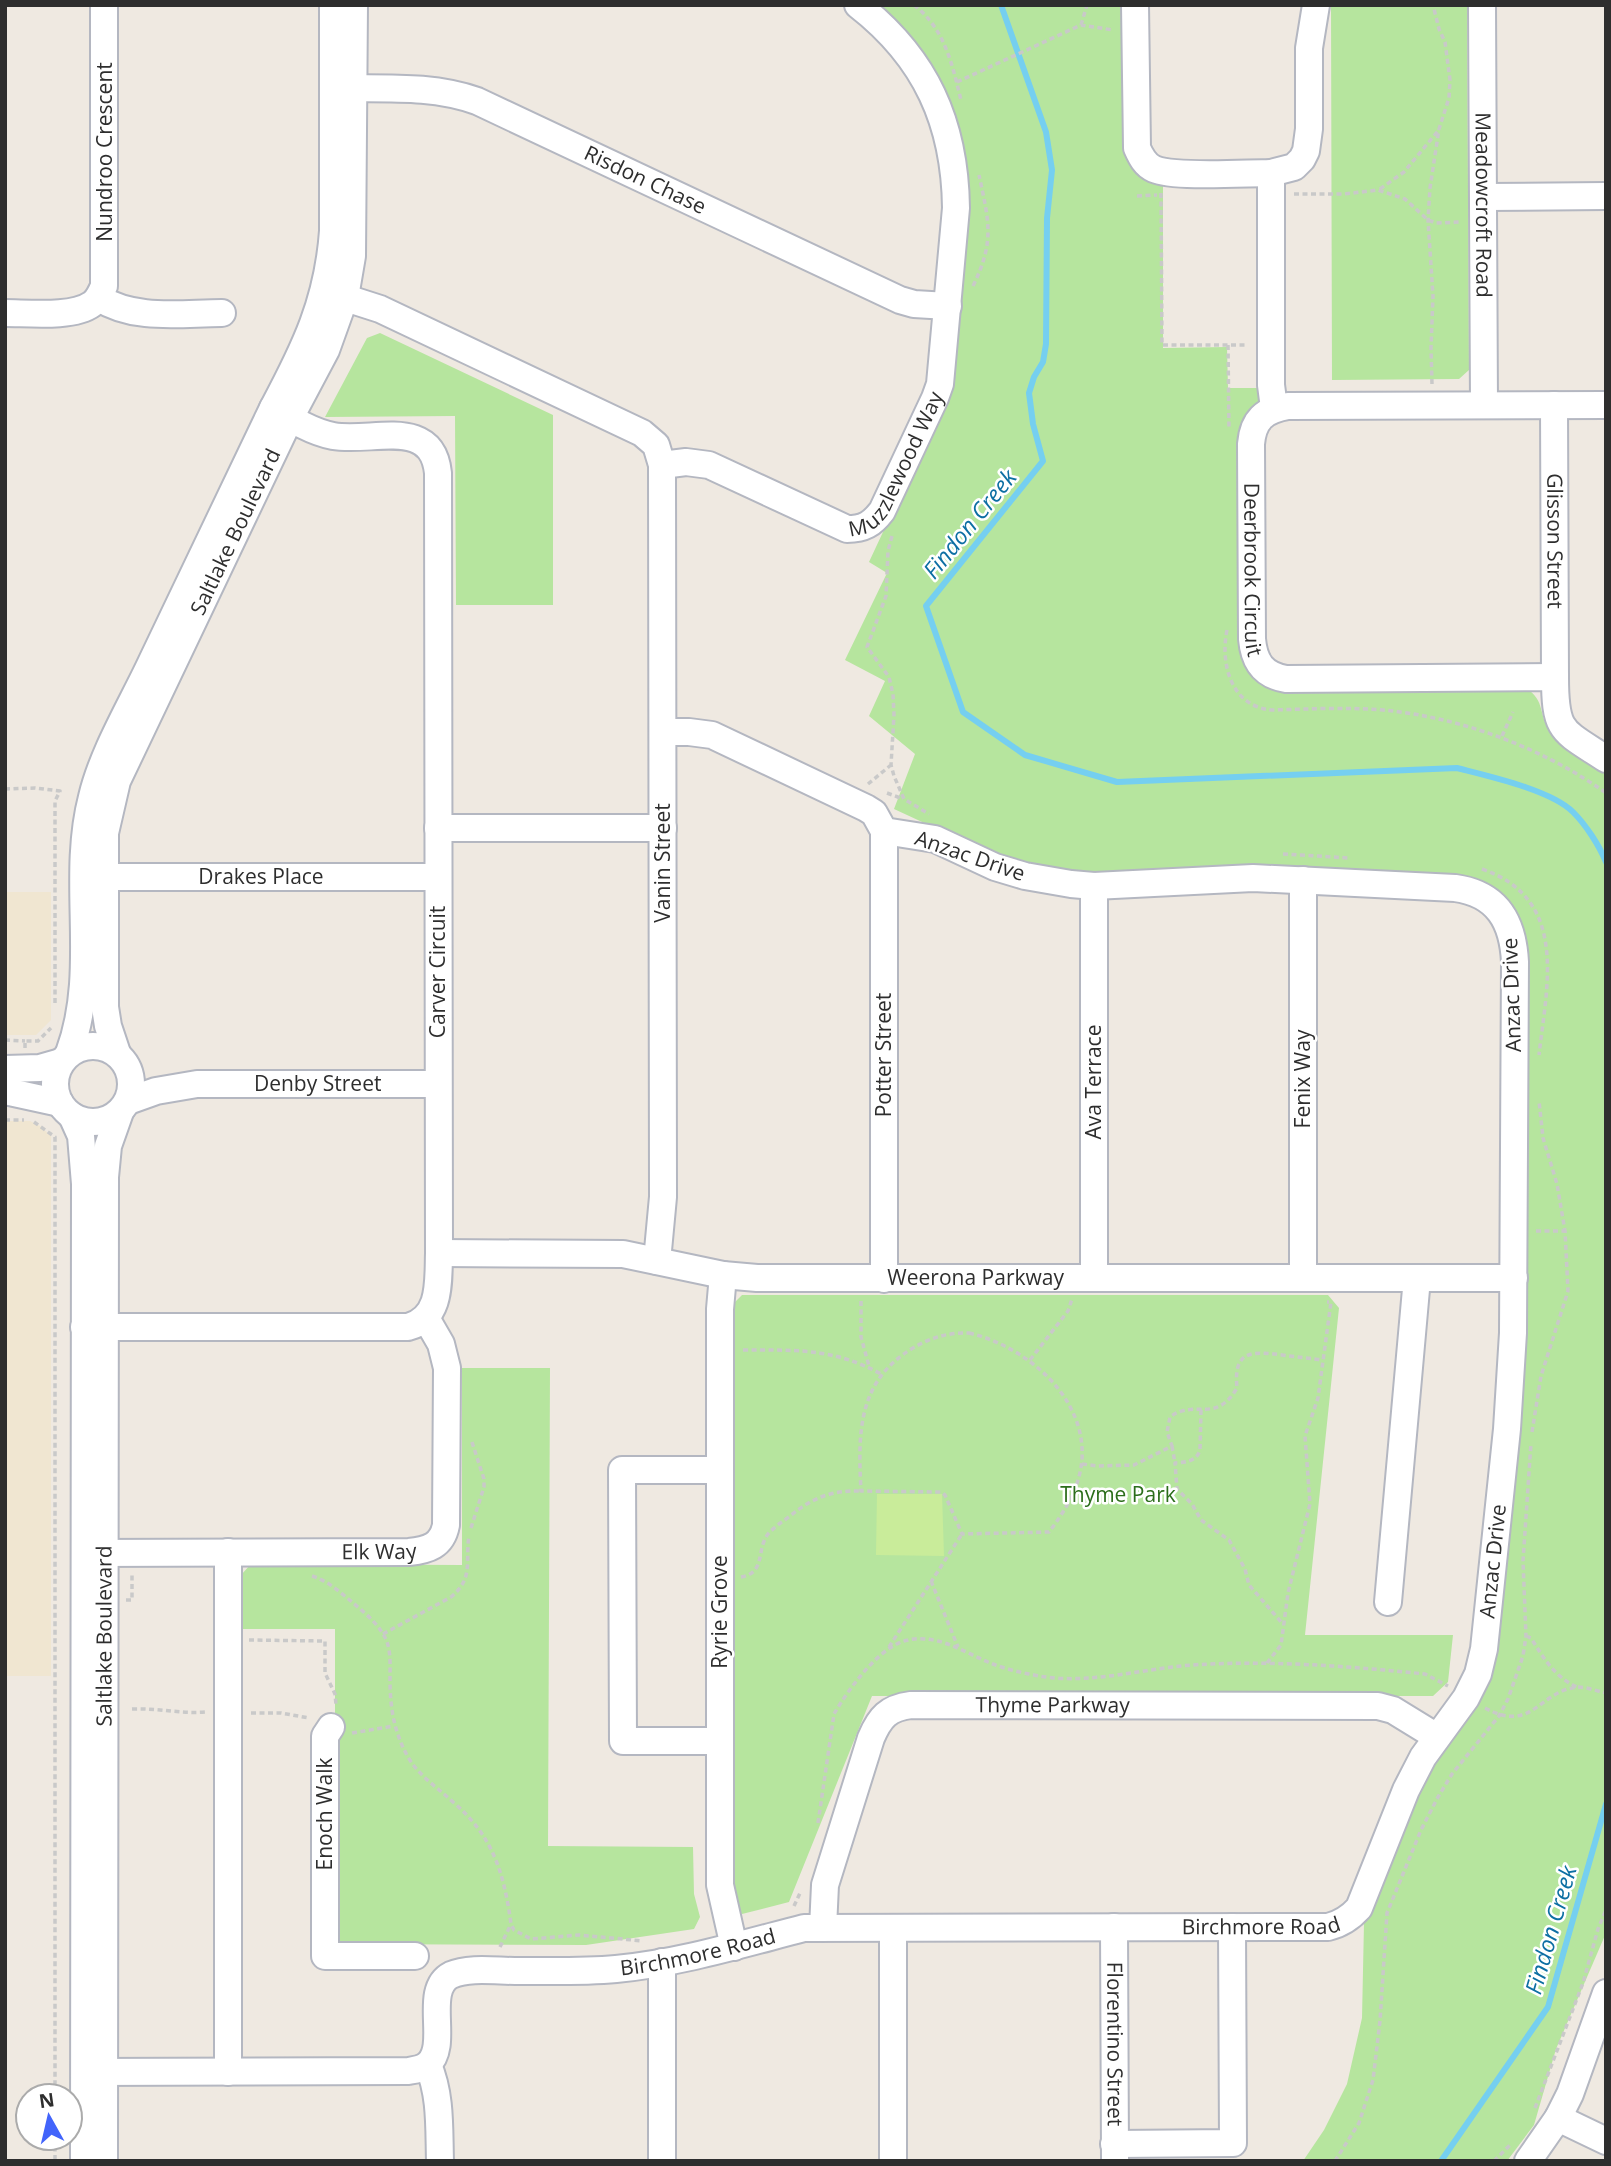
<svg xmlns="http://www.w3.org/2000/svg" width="1611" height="2166" font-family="'Open Sans',sans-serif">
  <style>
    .education { fill: #f0e6d1 }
    .green { fill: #b6e59e }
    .pitch { fill: #c9ec9a }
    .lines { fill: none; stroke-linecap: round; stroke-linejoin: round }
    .stream { stroke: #75cff0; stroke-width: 6 }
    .minor-casing { stroke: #b4b7c1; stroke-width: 30 }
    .path { stroke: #c9c9c9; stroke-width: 3.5; stroke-dasharray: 5 3.5; stroke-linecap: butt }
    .minor { stroke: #fff; stroke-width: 26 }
    .labels { text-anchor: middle; stroke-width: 5; stroke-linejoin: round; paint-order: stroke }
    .street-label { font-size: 21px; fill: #2e2e2e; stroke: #fff }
    .park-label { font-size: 21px; fill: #2c6e1b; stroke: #fff }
    .water-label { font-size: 23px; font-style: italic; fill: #0d6fa3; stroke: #fff }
  </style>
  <rect width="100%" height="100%" fill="#efe9e1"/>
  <path class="education" d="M5,892H51V1020L36,1035H5Z
    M5,1121H30L40,1126L51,1136V1676H5Z"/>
  <path class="green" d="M872,5H1125L1138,169L1163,185V348L1227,347L1228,388H1259L1247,666L1526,688C1546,701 1538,715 1550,731C1562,748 1588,759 1606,769V1933L1556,2049L1534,2125L1507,2161H1303L1324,2130L1347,2084L1362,2018L1364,1923L1411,1803L1438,1753L1478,1700L1507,1497L1505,901L1108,879L1024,869L894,809L915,754L869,716L885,681L845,660L887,573L869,562L953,382L950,115Z
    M1331,5H1467L1469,370L1459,379L1332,380Z
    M380,333L553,415V605H456L455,416L325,417L367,338Z
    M742,1295H1328L1339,1308L1305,1635H1453L1448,1682L1433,1696H872L789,1902L742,1914L738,1912L733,1894V1304Z
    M462,1368H550L548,1846L693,1847L694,1894L700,1917L694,1929L586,1945L335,1944V1629H241V1575L251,1564L462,1565Z"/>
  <path class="pitch" d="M877,1494H942L944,1556L876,1555Z"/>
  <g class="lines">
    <path class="stream" d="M1001,5L1046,132L1052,170L1047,218L1046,344L1043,362L1034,377L1029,393L1033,424L1043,461L926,606L963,712L1025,755L1117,782L1457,768C1488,776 1551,790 1573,812C1586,825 1599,845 1606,862
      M1441,2161L1548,2007L1606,1804"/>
    <g class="minor-casing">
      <g id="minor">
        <path d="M1135,5L1137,148C1141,157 1145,165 1154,169C1175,178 1245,173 1271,173L1294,167L1302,159L1306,151L1309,129V48L1316,5"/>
        <path id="s1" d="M1482,5L1484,405"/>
        <path id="s2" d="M338,88C385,89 432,85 477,101L900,300L914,304L948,306"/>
        <path d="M1271,173V385L1274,408"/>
        <path d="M1484,197L1606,196"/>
        <path id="s3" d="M324,291L380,309L642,433L656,445L662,465L686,462L709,465L847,529C864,529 872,524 882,511L935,398L940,384L956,208C955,123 926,58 858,5"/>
        <path d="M99,298C135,321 181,313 222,313"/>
        <path d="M5,313C28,313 73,318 92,304C98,300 101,293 104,286V5"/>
        <path id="s4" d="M1554,405L1555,677"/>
        <path id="s5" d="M1606,405L1288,406C1264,410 1253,420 1251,444L1252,639C1254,662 1263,675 1286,679L1555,677C1555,733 1562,730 1606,759"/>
        <path d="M438,828H663"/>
        <path id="s6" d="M86,877H438"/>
        <path d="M1303,880V1278"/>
        <path d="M1094,886V1278"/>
        <circle cx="93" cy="1084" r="38"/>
        <path d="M69,1053C100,970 70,881 92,797C103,751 132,704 152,661C192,577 233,493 273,408C305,348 328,301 333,231V5"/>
        <path id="s7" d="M117,1053L108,1026L105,1007V833L117,781L290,418L326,350L345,297L352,256L354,5"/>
        <path d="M5,1069L40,1068L61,1062"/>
        <path d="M5,1091L60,1103"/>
        <path id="s8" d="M128,1101L156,1091L197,1084H438"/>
        <path d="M72,1116L81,1136L85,1184L84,2161"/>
        <path id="s9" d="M439,1253L623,1254L723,1275L757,1278H1514"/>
        <path d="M657,1261L663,1197L662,465"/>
        <path d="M723,1275L720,1309V1885L734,1947"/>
        <path d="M884,1279V831"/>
        <path d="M84,1327H408C442,1318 438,1281 439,1253L438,473C432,416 372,443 333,436C312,432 291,419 273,408"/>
        <path id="s10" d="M87,1553L409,1552C428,1550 442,1546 446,1525L447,1368L441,1344L426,1318"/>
        <path d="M1388,1602L1417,1278"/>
        <path d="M331,1727L325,1736V1956H415"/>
        <path d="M720,1741H623L622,1470H720"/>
        <path id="s11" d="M1114,1927L1115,2159"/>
        <path id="s12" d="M823,1928L825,1885L871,1738C880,1717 888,1708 911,1705L1378,1706L1393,1710L1437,1737"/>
        <path d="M662,1962V2161"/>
        <path d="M428,2065C441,2095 439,2128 440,2161"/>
        <path id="s13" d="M85,2072L408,2071C414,2070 423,2069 428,2064C450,2045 422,1990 451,1975C469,1967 496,1971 515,1971C549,1971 583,1972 616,1969C680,1963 742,1944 804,1928L1328,1927C1341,1924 1350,1918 1359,1908L1406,1790L1423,1757L1466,1698L1478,1674L1484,1649L1507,1429L1513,1333L1515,962C1513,922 1498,894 1455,888L1253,878L1094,886L1071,884L1025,876L995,867L935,839L884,831L874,813L866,808L712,735L689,732H663"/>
        <path d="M228,2072V1552"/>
        <path d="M1558,2118L1606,2141"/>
        <path d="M1114,2144L1233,2143L1232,1927"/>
        <path id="s14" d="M104,2161L105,1177L108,1146L120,1112"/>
        <path d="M893,2161V1928"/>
        <path d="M1528,2161L1558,2118L1570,2094L1606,1993"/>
      </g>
    </g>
    <path class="path" d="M914,5C945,29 952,64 961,100
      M1081,25L1087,5
      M957,82L1081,25L1113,30
      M1380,189L1404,172L1438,131
      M1161,193L1162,345H1247
      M1294,194H1344L1378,190L1405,199L1428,220L1436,223L1461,222
      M1137,196L1157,195
      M973,286C995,241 989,222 979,175
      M1228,345L1229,430
      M1432,384L1431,348L1433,296L1428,220L1430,188L1439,129L1449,98L1450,80L1445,42L1439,29L1433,5
      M892,536L888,551L886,596L867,647L889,677L893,694L894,715L891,765L894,776L904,799L929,814
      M1227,630C1220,664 1231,706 1271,710C1308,709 1346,707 1383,710C1460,717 1543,748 1606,793
      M1502,736L1513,712
      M868,784L891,765
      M5,789L35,788L60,791L55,801V1005
      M887,793L903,799
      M1283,854L1349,858
      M1482,869C1569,899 1547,984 1539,1055
      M5,1040L25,1041
      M25,1048V1041H38L51,1028
      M5,1120H24
      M34,1122L55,1137V2096
      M1536,1231H1565
      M861,1301V1337L869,1366
      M969,1333C1025,1346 1086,1396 1082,1459C1080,1487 1065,1511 1049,1532L962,1534L945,1495L941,1492L861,1491C858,1434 857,1381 913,1348C930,1338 949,1332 969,1333Z
      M743,1350C795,1350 834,1348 881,1374
      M1030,1360L1068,1311L1072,1299
      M1201,1410L1200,1450C1196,1462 1186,1462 1175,1463L1177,1489L1192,1504L1201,1520L1229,1540L1245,1569L1249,1585L1282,1623
      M1532,1432L1541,1376L1568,1291L1565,1231L1557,1184L1543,1138L1539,1101
      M1172,1446L1175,1463
      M1082,1464L1098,1466L1134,1465L1172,1446L1167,1432L1170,1417C1195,1398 1215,1425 1237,1388C1233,1350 1252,1351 1282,1355C1296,1357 1309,1358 1322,1360
      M471,1528L484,1487V1479L471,1439
      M312,1576C328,1581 340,1592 352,1602C365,1613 381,1626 387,1642C391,1653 390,1668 390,1679C390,1708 394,1732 408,1757C419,1776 437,1787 453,1802C493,1836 504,1873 511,1924L514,1930L531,1939L579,1935L643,1941
      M741,1577C766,1573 756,1550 768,1534C774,1527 782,1522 790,1516C812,1498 832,1490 861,1491
      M931,1581L958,1647
      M126,1600H132V1575
      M383,1634L451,1597C474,1578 465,1562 469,1536
      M1526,1636L1531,1638C1544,1659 1555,1677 1577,1687
      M249,1640L325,1641V1673L335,1694L336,1705
      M889,1647L962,1534
      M1267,1663L1281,1645L1288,1593L1310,1504L1305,1436L1318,1398L1331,1302H1327
      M1485,1708C1533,1734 1538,1691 1578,1687C1586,1687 1597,1691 1606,1693
      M132,1709C158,1708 181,1714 205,1712
      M251,1713H281L309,1718
      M352,1733L394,1726
      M818,1823L834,1714C848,1690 880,1645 908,1640C937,1634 962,1651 988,1662C1002,1668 1018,1672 1034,1675C1087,1686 1138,1669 1192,1665C1269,1660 1348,1666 1425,1674L1448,1686
      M794,1906L801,1891
      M500,1947L511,1924
      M1535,2108L1583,1983L1598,1929L1606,1910
      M55,2138V2161
      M1335,2161L1359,2123L1373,2080L1380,2021L1387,1913L1421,1830L1438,1797L1452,1774L1499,1716L1508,1699L1523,1656L1526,1636L1523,1561L1531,1443
      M1494,2161L1510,2145"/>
    <use href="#minor" class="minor"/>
  </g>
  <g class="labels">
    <g class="street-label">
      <text transform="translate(105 152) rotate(-90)" y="7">Nundroo Crescent</text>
      <text dy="7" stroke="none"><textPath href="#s2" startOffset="326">Risdon Chase</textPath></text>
      <text dy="7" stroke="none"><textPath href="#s1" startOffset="200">Meadowcroft Road</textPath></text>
      <text dy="7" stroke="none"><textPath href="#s3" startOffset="674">Muzzlewood Way</textPath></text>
      <text dy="7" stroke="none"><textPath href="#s7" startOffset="551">Saltlake Boulevard</textPath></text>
      <text dy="7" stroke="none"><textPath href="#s4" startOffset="136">Glisson Street</textPath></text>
      <text dy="7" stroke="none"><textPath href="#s5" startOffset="502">Deerbrook Circuit</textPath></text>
      <text transform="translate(970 856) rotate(19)" y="7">Anzac Drive</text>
      <text transform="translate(663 863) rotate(-90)" y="7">Vanin Street</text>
      <text dy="7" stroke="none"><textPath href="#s6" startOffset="175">Drakes Place</textPath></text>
      <text transform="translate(438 972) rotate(-90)" y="7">Carver Circuit</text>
      <text transform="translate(1512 995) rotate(-92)" y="7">Anzac Drive</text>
      <text transform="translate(884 1055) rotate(-90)" y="7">Potter Street</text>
      <text transform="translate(1303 1079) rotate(-90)" y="7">Fenix Way</text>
      <text transform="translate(1094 1082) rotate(-90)" y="7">Ava Terrace</text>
      <text dy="7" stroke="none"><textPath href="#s8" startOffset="192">Denby Street</textPath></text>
      <text dy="7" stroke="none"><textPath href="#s9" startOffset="539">Weerona Parkway</textPath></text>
      <text dy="7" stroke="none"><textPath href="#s10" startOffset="292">Elk Way</textPath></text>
      <text dy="7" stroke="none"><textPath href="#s13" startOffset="1738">Anzac Drive</textPath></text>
      <text transform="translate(720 1612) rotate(-90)" y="7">Ryrie Grove</text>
      <text dy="7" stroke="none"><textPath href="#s14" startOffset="525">Saltlake Boulevard</textPath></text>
      <text dy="7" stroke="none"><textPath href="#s12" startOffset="394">Thyme Parkway</textPath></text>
      <text transform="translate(325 1814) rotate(-90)" y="7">Enoch Walk</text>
      <text dy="7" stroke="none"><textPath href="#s13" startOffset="1256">Birchmore Road</textPath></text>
      <text dy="7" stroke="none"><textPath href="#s13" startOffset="690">Birchmore Road</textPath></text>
      <text dy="7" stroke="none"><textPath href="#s11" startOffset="117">Florentino Street</textPath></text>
    </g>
    <g class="park-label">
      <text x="1118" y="1502">Thyme Park</text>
    </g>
    <g class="water-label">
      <text transform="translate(970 524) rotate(-51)" y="8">Findon Creek</text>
      <text transform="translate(1551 1930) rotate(-74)" y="8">Findon Creek</text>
    </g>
  </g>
  <rect width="1611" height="2166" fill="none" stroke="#2e2e2e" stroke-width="14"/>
  <g transform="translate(49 2117) rotate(352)"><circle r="33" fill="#ffffff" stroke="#ababab" stroke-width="2"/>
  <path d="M0-5L12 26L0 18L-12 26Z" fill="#4264fb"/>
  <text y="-10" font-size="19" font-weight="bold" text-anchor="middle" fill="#2e2e2e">N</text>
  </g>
</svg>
